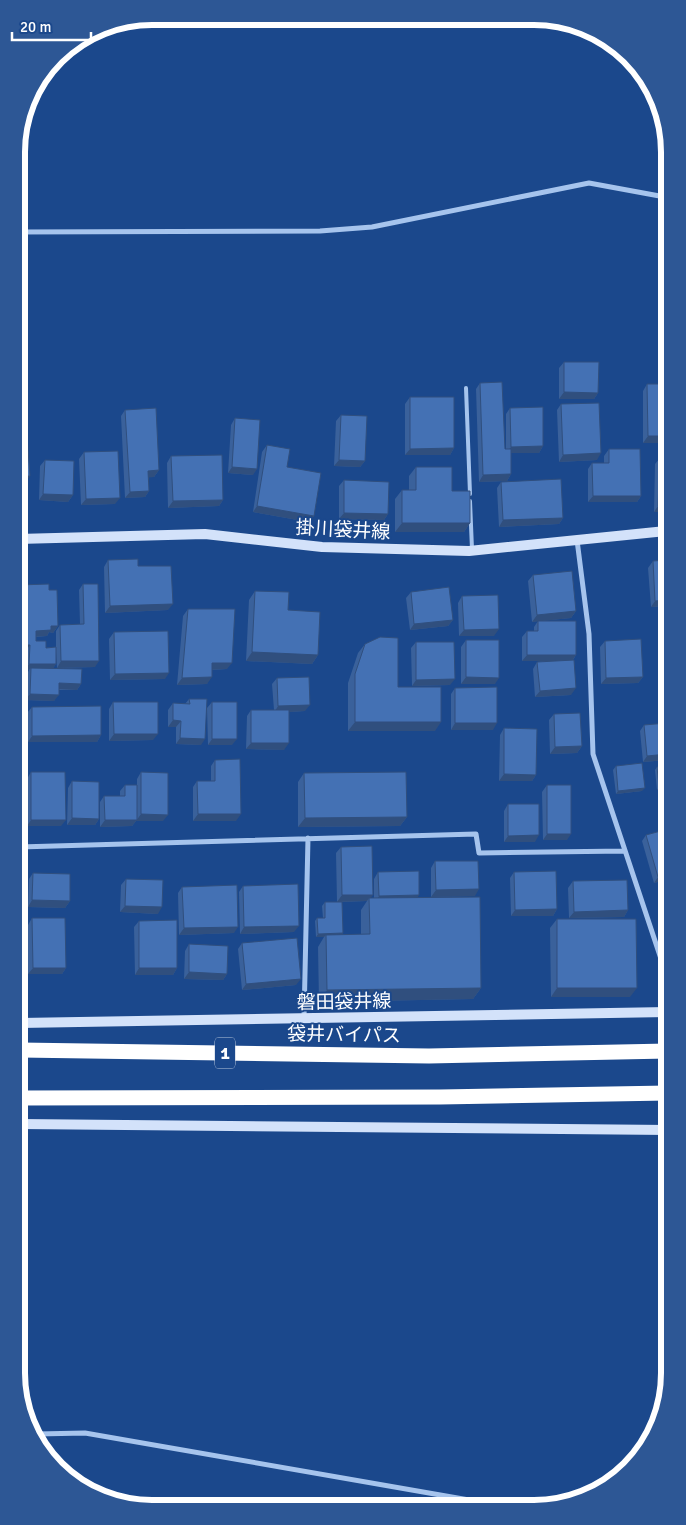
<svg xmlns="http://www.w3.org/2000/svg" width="686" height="1525" font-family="Signika,'Noto Sans JP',sans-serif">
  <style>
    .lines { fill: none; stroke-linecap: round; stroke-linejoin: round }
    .lane { stroke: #a6c4ed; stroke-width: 4 }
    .street { stroke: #a6c4ed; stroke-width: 5 }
    .secondary { stroke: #d3e2fa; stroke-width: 10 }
    .highway { stroke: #fff; stroke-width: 15 }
    .wall { fill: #3a619b; fill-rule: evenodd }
    .shaded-wall { fill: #304f7e }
    .building { fill: #4471b4; stroke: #304f7e }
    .labels { text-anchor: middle; stroke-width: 4; stroke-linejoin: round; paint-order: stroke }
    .shield { fill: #1b488c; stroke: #bbc8dc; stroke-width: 1 }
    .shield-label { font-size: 18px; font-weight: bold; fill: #fff }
    .street-label { font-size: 19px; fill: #fff; stroke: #1b488c }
    .rim { fill: none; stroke: #fff; stroke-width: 6 }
  </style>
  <rect width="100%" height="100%" fill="#1b488c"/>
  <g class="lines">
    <path class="lane" d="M466,388L470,494
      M470,501L472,549"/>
    <path class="street" d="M17,232L320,231L372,227L589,183L665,197
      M577,540L589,634L593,754L668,980
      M19,847L476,834L479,853L625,851
      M304,1018L308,838
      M37,1434L85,1433L492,1504"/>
    <path class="secondary" d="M18,539L205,534L322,547L469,551L666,531
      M20,1023L668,1012
      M20,1124L669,1130"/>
    <path class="highway" d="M20,1050L429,1056L668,1051
      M20,1098L440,1097L668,1093"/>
  </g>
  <path class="wall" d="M564,362L598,393L594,399H559V368Z
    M480,383L505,449H506V414L510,408L543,446L539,453H511V474L507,481L479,482L476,389Z
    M647,384L666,443H643V391Z
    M410,397L454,448L450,455H405V404Z
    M561,404L597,460L559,462L557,410Z
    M125,410L159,470L154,477H149V491L145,497L125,498L121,416Z
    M341,415L365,461L360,467L334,466L336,421Z
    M235,418L253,475L228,473L231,425Z
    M267,445L287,467L314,516L309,522L253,512L262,452Z
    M609,449L641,496L637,502H588V469L592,463H604V456Z
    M84,452L115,504L81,505L79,459Z
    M171,456L223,500L219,506L168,508L167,463Z
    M660,458L666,512H654L655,464Z
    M45,460L73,495L68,502L39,500L40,466Z
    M416,467L452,491L470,523L464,532H395V499L402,490H409V476Z
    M344,480L388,514L384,520L339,519V486Z
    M501,482L563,518L559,524L499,527L497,488Z
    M108,560L138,566L168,610L105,613L104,567Z
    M667,560V606L651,607L648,568L653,561Z
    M533,575L576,611L571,618L540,621L576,655L573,660L571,695L535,697L533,669L537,662L548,661H522V637L527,631H534V627L538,621L532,622L528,581Z
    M83,584L95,667L57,668L56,652V664L53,668L81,684L77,690H59L54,701L25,700L27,674L29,670H25V652L49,590L58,626L53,633L49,632L47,636L36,637V641L46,648L56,647V631L60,625L80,624L79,590Z
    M255,591L318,655L312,664L246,661L249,600Z
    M411,592L453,620L448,626L410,630L406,598Z
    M462,596L494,636H459L458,603Z
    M188,609L227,669L212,670L207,684L177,685L183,616Z
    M114,632L165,679L110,680L109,639Z
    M466,640L495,684H461V647Z
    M605,641L643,677L638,683L601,684L600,647Z
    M416,642L450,685L412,686L411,648Z
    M365,644L398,687L435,731H348V683L358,653Z
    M277,678L305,711L289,712L284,750L246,749L247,716L251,710H274L272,684Z
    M455,688L493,730H451V694Z
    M189,699L201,745L176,744V727H168V710L173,703L185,704Z
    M113,702L153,740L109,741V709Z
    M212,702L232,745H208L207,708Z
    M32,707L101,735L97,742H28L27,713Z
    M554,714L582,746L577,753L550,754L549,720Z
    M667,723V760L643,762L640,731L644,725Z
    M504,728L536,775L532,781H499L500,735Z
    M215,760L236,821H193V787L197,781H211V766Z
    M616,766L642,791L616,794L613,770Z
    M657,767L667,789L657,790L655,770Z
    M31,772L61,826H27V779Z
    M141,772L163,821H136L132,826L100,827V802L104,796H120V791L125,785L137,794V779Z
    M304,773L407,817L400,826L298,827V782Z
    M72,781L99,819L95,825H67L68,788Z
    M547,785L567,840H543L542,792Z
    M508,804L535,842H504V811Z
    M668,829V879L654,883L642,841L646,835Z
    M341,847L370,898H374V879L378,872L418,898L481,988L473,999L319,1002L318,947L324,937H316L315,921L317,918H323L322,906L325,902H337L336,853ZM367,901L361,910V934L342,935L343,933L342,902Z
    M435,861L475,896L431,897V868Z
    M514,872L557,909L553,916H511L510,878Z
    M33,873L70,901L65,908L28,907L29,879Z
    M126,879L158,914L120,912L121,885Z
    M573,881L628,910L624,917L569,918L568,888Z
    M243,886L294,932L240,934L239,892Z
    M182,887L234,933L179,935L178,893Z
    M32,918L66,968L62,974H28V925Z
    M557,919L630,997H551L550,928Z
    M139,921L177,968L173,975H135L134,927Z
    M242,943L296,985L242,990L238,949Z
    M189,944L227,974L223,980L184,979L185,951Z"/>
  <path class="shaded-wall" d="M17,285H21L19,288H17Z
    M17,320H21L19,323H17Z
    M17,353H22L20,356H17Z
    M564,392L598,393L594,399H559Z
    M648,436H666V443H643Z
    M543,446L539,453H506L511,447Z
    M454,448L450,455H405L410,449Z
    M601,453L597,460L559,462L563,455Z
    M339,460L365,461L360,467L334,466Z
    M232,467L257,469L253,475L228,473Z
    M159,470L154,477L144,478L148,471Z
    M511,474L507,481L479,482L483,475Z
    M30,476L25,483H18V477Z
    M149,491L145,497L125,498L130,492Z
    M43,494L73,495L68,502L39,500Z
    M593,496H641L637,502H588Z
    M120,498L115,504L81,505L86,499Z
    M223,500L219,506L168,508L173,501Z
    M257,506L314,516L309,522L253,512Z
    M658,506H666V512H654Z
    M344,513L388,514L384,520L339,519Z
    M563,518L559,524L499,527L503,520Z
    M402,523H470L464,532H395Z
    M667,600V606L651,607L655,601Z
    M173,604L168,610L105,613L110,606Z
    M576,611L571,618L532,622L537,615Z
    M453,620L448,626L410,630L414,624Z
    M51,626H58L53,633L49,632L47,636L31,637L36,631Z
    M499,629L494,636H459L464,630Z
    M18,645H30L25,652L18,651Z
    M252,652L318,655L312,664L246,661Z
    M527,655H576L572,661H522Z
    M61,661H99L95,667L57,668Z
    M212,663H232L227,669L208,670Z
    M29,664H56L52,670L31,668L29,670H25Z
    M169,673L165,679L110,680L115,674Z
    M212,677L207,684L177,685L182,678Z
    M466,677L499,678L495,684H461Z
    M643,677L638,683L601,684L606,678Z
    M455,679L450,685L412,686L416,680Z
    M59,683L81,684L77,690L55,689Z
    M576,688L571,695L535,697L540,691Z
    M30,694L59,695L54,701L25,700Z
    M310,705L305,711L274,713L278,706Z
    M173,720L181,721L176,727H168Z
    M355,722H441L435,731H348Z
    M455,723H497L493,730H451Z
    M114,734H158L153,740L109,741Z
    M101,735L97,742H28L32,736Z
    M180,738L205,739L201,745L176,744Z
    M212,739H237L232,745H208Z
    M251,743H289L284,750L246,749Z
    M582,746L577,753L550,754L555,747Z
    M667,754V760L643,762L647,756Z
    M504,774L536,775L532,781H499Z
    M667,786V789L657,790L659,787Z
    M645,788L642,791L616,794L618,791Z
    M141,814L168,815L163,821H136Z
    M198,814H241L236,821H193Z
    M407,817L400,826L298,827L305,818Z
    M72,818L99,819L95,825H67Z
    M31,820H66L61,826H27Z
    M105,820H137L132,826L100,827Z
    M547,834H571L567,840H543Z
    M539,835L535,842H504L508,836Z
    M668,874V879L654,883L658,877Z
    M479,889L475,896L431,897L436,890Z
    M342,895H373L369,900V898L367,901L337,902Z
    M419,895L415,902L375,903L379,896Z
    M32,900L70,901L65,908L28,907Z
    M125,906L162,907L158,914L120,912Z
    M557,909L553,916H511L515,910Z
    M628,910L624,917L569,918L574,912Z
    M299,926L294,932L240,934L244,927Z
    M238,927L234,933L179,935L184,928Z
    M343,933L341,937L326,935L324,937H316L318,934Z
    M33,968H66L62,974H28Z
    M139,968H177L173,975H135Z
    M189,972L227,974L223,980L184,979Z
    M301,979L296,985L242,990L246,984Z
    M481,988L473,999L319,1002L327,990Z
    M557,988H637L630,997H551Z"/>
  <path class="building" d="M17,261H21V285H17Z
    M17,296H20L21,320H17Z
    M17,329H22V353H17Z
    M564,362H599L598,393L564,392Z
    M502,382L505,449H511V474L483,475L480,383Z
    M647,384H666V436H648Z
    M410,397H454V448L410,449Z
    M599,403L601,453L563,455L561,404Z
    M543,407V446L511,447L510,408Z
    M156,408L159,470L148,471L149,491L130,492L125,410Z
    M341,415L367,416L365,461L339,460Z
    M235,418L260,420L257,469L232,467Z
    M18,437H27L30,476L18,477Z
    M267,445L290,449L287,467L321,473L314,516L257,506Z
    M609,449H640L641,496H593L592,463H609Z
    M118,451L120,498L86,499L84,452Z
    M222,455L223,500L173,501L171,456Z
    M660,458H666V506H658Z
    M45,460L74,461L73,495L43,494Z
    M416,467H452V491H470V523H402V490H416Z
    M561,479L563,518L503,520L501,482Z
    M344,480L389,482L388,514L344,513Z
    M138,559V566H171L173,604L110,606L108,560Z
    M667,560V600L655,601L653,561Z
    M572,571L576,611L537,615L533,575Z
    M49,584V590H57L58,626H51V630L36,631V641H46V648L56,647V664H29L30,645H18V585Z
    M83,584H98L99,661H61L60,625L84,624Z
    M449,587L453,620L414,624L411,592Z
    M255,591L289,592L288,610L320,612L318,655L252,652Z
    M498,595L499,629L464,630L462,596Z
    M188,609H235L232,663H212V677L182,678Z
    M538,621H576V655H527V631H538Z
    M168,631L169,673L115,674L114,632Z
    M380,637L398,638V687H441V722H355V674L365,644Z
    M641,639L643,677L606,678L605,641Z
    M466,640H499V678L466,677Z
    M416,642H454L455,679L416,680Z
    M574,660L576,688L540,691L537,662Z
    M31,668L82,669L81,684L59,683V695L30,694Z
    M309,677L310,705L278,706L277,678Z
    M497,687V723H455V688Z
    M189,699H207L205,739L180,738L181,721L173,720V703L190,704Z
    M113,702H158V734H114Z
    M212,702H237V739H212Z
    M101,706V735L32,736V707Z
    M251,710H289V743H251Z
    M580,713L582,746L555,747L554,714Z
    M667,723V754L647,756L644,725Z
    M504,728L537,729L536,775L504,774Z
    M240,759L241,814H198L197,781H215V760Z
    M642,763L645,788L618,791L616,766Z
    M667,766V786L659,787L657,767Z
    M31,772H65L66,820H31Z
    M141,772L168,773V815L141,814Z
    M406,772L407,817L305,818L304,773Z
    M72,781L99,782V819L72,818Z
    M125,785H137V820H105L104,796H125Z
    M547,785H571V834H547Z
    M508,804H539V835L508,836Z
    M668,829V874L658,877L646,835Z
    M372,846L373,895H342L341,847Z
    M435,861H478L479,889L436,890Z
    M419,871V895L379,896L378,872Z
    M556,871L557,909L515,910L514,872Z
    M33,873L70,874V901L32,900Z
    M126,879L163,880L162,907L125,906Z
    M627,880L628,910L574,912L573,881Z
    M298,884L299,926L244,927L243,886Z
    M237,885L238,927L184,928L182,887Z
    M480,897L481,988L327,990L326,935L370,934L369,898Z
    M325,902H342L343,933L318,934L317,918H325Z
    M32,918H65L66,968H33Z
    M557,919H636L637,988H557Z
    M177,920V968H139V921Z
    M297,938L301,979L246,984L242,943Z
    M189,944L228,946L227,974L189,972Z"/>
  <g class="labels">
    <rect class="shield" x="215" y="1037.5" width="20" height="31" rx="4"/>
    <g class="shield-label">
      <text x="225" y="1059">1</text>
    </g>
    <g class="street-label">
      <text transform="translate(343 529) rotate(3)" y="7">掛川袋井線</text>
      <text transform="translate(344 1001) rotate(-1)" y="7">磐田袋井線</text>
      <text transform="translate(344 1034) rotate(1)" y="7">袋井バイパス</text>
    </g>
  </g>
  <path d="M0 0H686V1525H0ZM152 25H534A127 127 0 0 1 661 152V1373A127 127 0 0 1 534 1500H152A127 127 0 0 1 25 1373V152A127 127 0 0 1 152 25Z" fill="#2d5795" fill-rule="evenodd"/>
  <path class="rim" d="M152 25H534A127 127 0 0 1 661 152V1373A127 127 0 0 1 534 1500H152A127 127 0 0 1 25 1373V152A127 127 0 0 1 152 25Z"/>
  <path d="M12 32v8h79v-8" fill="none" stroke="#ffffff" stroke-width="2.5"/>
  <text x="20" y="32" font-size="15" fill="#ffffff" stroke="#1b488c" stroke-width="4" paint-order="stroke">20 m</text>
</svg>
